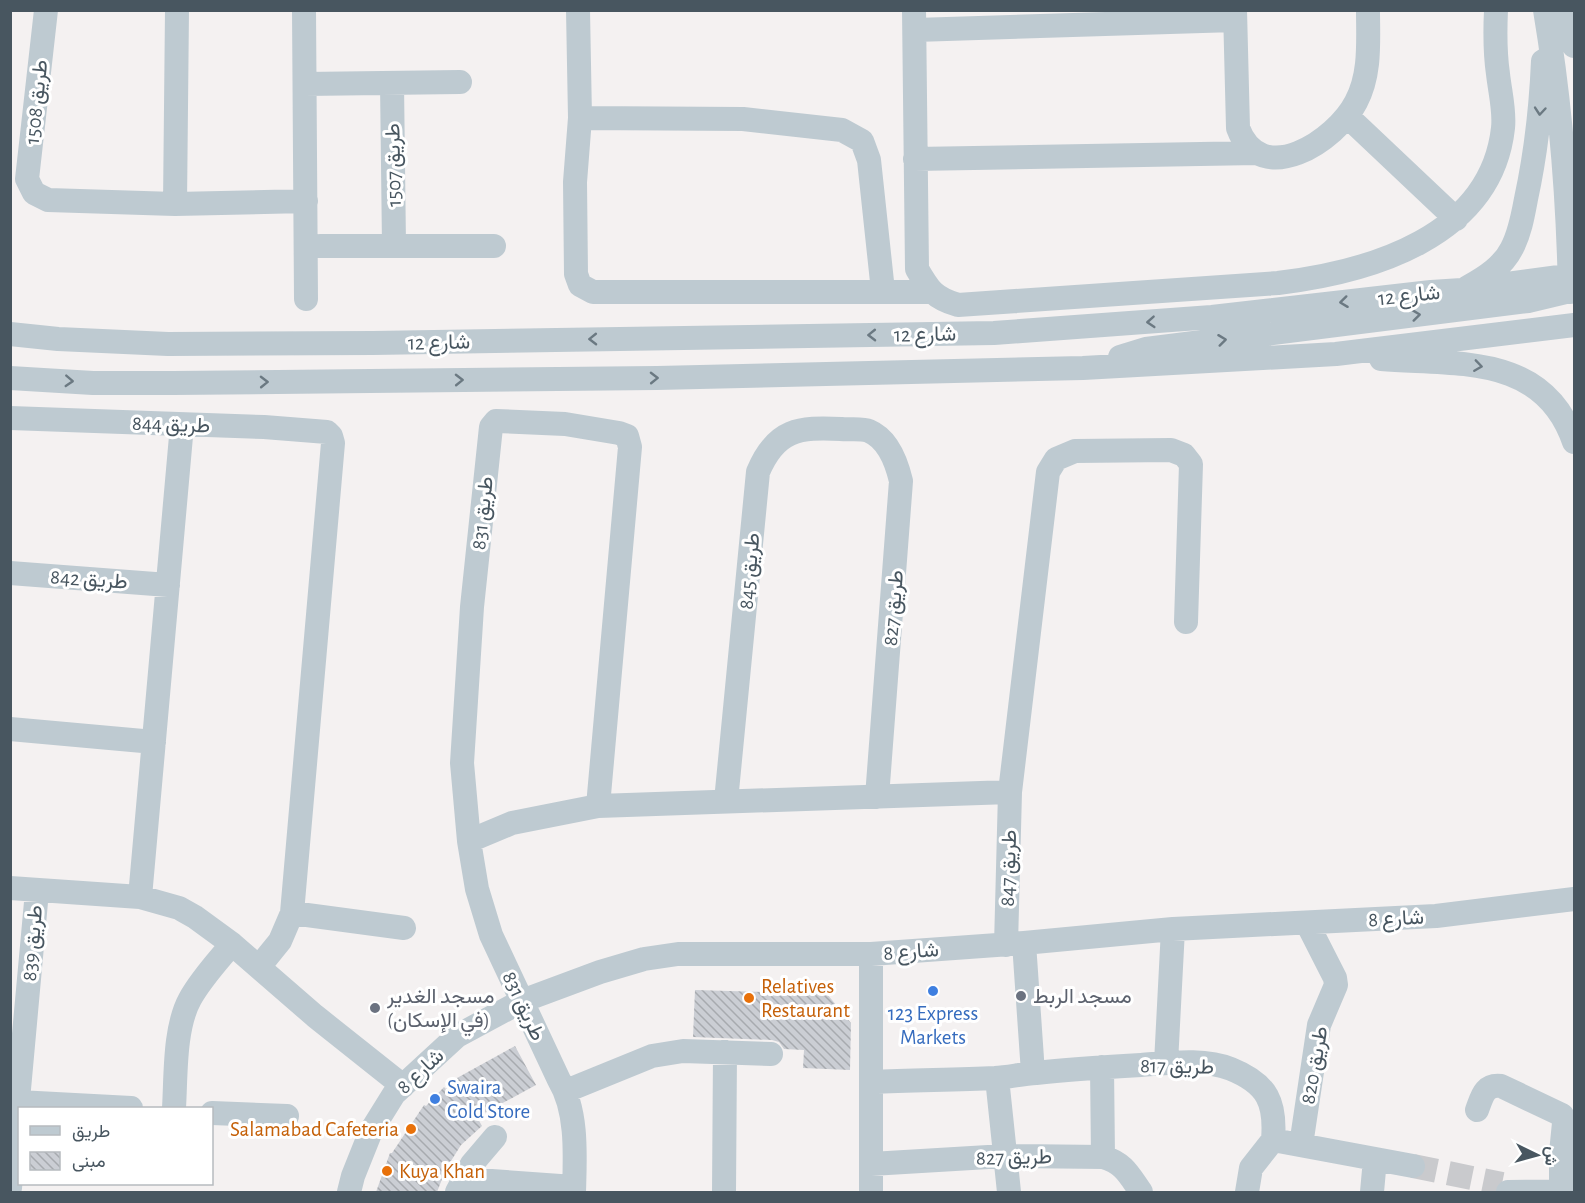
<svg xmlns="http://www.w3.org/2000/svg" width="1585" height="1203" font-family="'Alegreya Sans',Vazirmatn,sans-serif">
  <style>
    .building { fill: url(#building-back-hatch) }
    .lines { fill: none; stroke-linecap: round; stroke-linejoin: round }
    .minor-tunnel { stroke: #c9cacd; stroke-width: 24; stroke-dasharray: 24 12; stroke-linecap: butt }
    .minor { stroke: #becad1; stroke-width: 24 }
    .oneway { stroke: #6b7982 }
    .shop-dot { fill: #3f7fe0; stroke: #fff; stroke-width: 2 }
    .worship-dot { fill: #6b7280; stroke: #fff; stroke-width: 2 }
    .food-dot { fill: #e8710a; stroke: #fff; stroke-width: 2 }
    .labels { text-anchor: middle; stroke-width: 6; stroke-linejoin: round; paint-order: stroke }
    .street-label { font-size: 21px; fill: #485660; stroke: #fff }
    .food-label { font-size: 21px; fill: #c56008; stroke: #fff; text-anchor: start }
    .worship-label { font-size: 21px; fill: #5b616d; stroke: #fff; text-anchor: start }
    .shop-label { font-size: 21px; fill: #366cbe; stroke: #fff }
  </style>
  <defs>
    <pattern id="building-back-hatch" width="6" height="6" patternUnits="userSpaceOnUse" patternTransform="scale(1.5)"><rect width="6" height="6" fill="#cbced4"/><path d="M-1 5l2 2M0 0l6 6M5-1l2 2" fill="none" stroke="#a7aaaf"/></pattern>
  </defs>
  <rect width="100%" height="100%" fill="#f4f1f1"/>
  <path class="building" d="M695,990L827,994L851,1023L850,1070L803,1068L804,1050L784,1049L779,1042L772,1040L693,1037Z
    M515,1046L536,1085L477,1117L482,1126L461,1145L446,1169L437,1192H376L390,1153H392L424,1105L426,1106L444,1087L446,1089L457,1078Z"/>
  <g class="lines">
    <path class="minor-tunnel" d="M1413,1166L1502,1184"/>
    <path class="minor" d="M46,10L27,179L34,193L48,200L175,204L306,201
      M304,10L306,299
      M578,10L580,118
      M914,10L917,269C929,290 934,298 958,305L1278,283C1370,272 1491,237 1503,128C1505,111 1500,92 1498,74C1495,53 1495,31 1496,10
      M1235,10L1238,128C1261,190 1336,141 1356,102C1371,74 1368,41 1368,10
      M1545,10C1561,105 1568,196 1570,292
      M1567,10L1574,46
      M915,30L1235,20
      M392,83L394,246
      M305,84L460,82
      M1347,116L1456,219
      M915,159L1257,153
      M175,204L177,10
      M320,246H494
      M1468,287C1486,277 1503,266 1512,248C1520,233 1523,215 1526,199C1536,153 1541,107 1543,61
      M883,291L869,160L862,141L842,130L743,119L580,118L575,182L576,274L580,285L593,292H930
      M10,334L58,339L168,344L373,343L994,333L1212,317L1431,292L1462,290L1574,275
      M1120,357L1146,349L1528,301L1574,290
      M1381,359C1456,365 1544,353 1574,442
      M10,378L93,383H173L657,378L1083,368L1336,354L1574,325
      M10,418L264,427L327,432L331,436L333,443L292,913L280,941L259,967
      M10,573L168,585
      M10,729L154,742
      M726,801L758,472C776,429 799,427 841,429C849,430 862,428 869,431C888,439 897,464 901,481L877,797
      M469,841L512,823L598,806L1010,792
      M10,888L140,897L179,908L195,917L232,944L315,1016L403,1086
      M140,897L182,425
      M292,913L404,928
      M1024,943L1033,1073
      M1006,945L1010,792L1048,472L1056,459L1075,451L1171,450L1184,455L1191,464L1186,622
      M871,954V1192
      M1166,1063L1173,929
      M1102,1067L1103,1157
      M997,1078L1009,1192
      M872,1082C913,1080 954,1080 995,1078C1009,1077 1022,1074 1036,1073C1071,1069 1106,1067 1141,1065C1169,1063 1204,1058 1231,1069C1268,1084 1276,1103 1273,1140L1413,1166
      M566,1091L652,1056L683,1051L771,1054
      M18,1102L131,1108
      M174,1108C176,1076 174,1028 190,999C201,979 217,962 232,944
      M1477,1110C1482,1097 1484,1084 1501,1086L1562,1115L1564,1123L1561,1153V1190
      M212,1113L287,1116
      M1301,1145L1319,1025L1336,985L1335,978L1307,923
      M871,1164L1005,1156L1103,1157C1124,1163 1129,1175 1141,1192
      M463,1179L574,1187
      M10,1188L37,891
      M349,1192L353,1176L371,1131L394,1094L457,1036L522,1001L600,972L644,959L678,954H871L1024,943L1173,929L1436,916L1574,899
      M457,1192L472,1164L495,1137
      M574,1192C575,1157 578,1111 559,1080L491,935L477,889L469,841L462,763L472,607L491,427L496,421L565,424L619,433L627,436L630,447L598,806
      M724,1192L725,1052
      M1247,1192L1251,1168L1273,1140
      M1372,1192L1375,1159
      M1508,1192L1574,1191"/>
  </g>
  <defs><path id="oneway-chevron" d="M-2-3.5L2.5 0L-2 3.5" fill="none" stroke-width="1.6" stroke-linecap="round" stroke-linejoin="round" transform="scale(1.5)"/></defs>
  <g class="oneway">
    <use href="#oneway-chevron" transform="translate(1540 111) rotate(95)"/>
    <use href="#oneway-chevron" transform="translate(1344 302) rotate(173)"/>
    <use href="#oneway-chevron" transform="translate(1416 315) rotate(-7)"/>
    <use href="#oneway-chevron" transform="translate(1151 322) rotate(176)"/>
    <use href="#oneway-chevron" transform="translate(872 335) rotate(179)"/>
    <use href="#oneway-chevron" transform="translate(593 339) rotate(179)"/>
    <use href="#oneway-chevron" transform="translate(1222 340) rotate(-7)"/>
    <use href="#oneway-chevron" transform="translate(1478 366) rotate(8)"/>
    <use href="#oneway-chevron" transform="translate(654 378) rotate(-1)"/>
    <use href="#oneway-chevron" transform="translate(459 380) rotate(-1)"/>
    <use href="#oneway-chevron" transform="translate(69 381) rotate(3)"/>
    <use href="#oneway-chevron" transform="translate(264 382) rotate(-1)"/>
  </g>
  <g class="shop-dot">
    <circle cx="933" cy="991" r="6"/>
    <circle cx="435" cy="1099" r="6"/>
  </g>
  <g class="worship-dot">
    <circle cx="1021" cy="996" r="6"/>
    <circle cx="375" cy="1008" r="6"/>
  </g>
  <g class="food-dot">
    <circle cx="749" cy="998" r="6"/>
    <circle cx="411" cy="1129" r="6"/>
    <circle cx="387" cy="1171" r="6"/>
  </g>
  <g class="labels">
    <g class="street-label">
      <text transform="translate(36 102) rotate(-84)" y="7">طريق 1508</text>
      <text transform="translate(393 165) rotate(-91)" y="7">طريق 1507</text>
      <text transform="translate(1409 295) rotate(-6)" y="7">شارع 12</text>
      <text transform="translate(925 334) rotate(-1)" y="7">شارع 12</text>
      <text transform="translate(439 342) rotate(-1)" y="7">شارع 12</text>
      <text transform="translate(171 424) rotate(2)" y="7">طريق 844</text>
      <text transform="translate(482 513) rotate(-84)" y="7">طريق 831</text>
      <text transform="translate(749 571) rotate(-85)" y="7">طريق 845</text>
      <text transform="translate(89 579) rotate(4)" y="7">طريق 842</text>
      <text transform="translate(893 608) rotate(-85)" y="7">طريق 827</text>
      <text transform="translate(1008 868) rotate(-88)" y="7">طريق 847</text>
      <text transform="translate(1396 918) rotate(-3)" y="7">شارع 8</text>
      <text transform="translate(32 943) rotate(-85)" y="7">طريق 839</text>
      <text transform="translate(911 951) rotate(-4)" y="7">شارع 8</text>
      <text transform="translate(524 1006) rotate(65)" y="7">طريق 831</text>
      <text transform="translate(1314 1065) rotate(-80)" y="7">طريق 820</text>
      <text transform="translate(1177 1066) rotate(1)" y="7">طريق 817</text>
      <text transform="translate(420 1071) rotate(-43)" y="7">شارع 8</text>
      <text transform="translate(1014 1157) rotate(-1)" y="7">طريق 827</text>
    </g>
    <g class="food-label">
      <text x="761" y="993">Relatives<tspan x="761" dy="24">Restaurant</tspan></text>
      <text x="399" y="1136" text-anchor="end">Salamabad Cafeteria</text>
      <text x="399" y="1178">Kuya Khan</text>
    </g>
    <g class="worship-label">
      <text x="387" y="1003">مسجد الغدير<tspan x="387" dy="24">(في الإسكان)</tspan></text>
      <text x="1033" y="1003">مسجد الربط</text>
    </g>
    <g class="shop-label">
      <text x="933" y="1020">123 Express<tspan x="933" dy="24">Markets</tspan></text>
      <text x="447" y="1094" text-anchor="start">Swaira<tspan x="447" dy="24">Cold Store</tspan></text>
    </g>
  </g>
  <rect width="1585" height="1203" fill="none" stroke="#485660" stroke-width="24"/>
  <rect x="18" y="1107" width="195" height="78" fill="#ffffff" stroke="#b6bbbf" stroke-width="1.5"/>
  <rect x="30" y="1126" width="30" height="9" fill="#becad1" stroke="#b6bbbf" stroke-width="1.5"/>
  <text x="72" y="1137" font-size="18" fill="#485660">طريق</text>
  <rect x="30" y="1152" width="30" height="18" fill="url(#building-back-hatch)" stroke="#b6bbbf" stroke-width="1.5"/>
  <text x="72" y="1167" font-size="18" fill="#485660">مبنى</text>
  <g transform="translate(1537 1155) rotate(95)" stroke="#ffffff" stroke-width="4.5" paint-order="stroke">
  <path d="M0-4.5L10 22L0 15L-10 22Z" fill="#485660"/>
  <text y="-9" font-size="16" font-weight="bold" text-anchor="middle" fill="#485660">ش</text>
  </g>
</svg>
